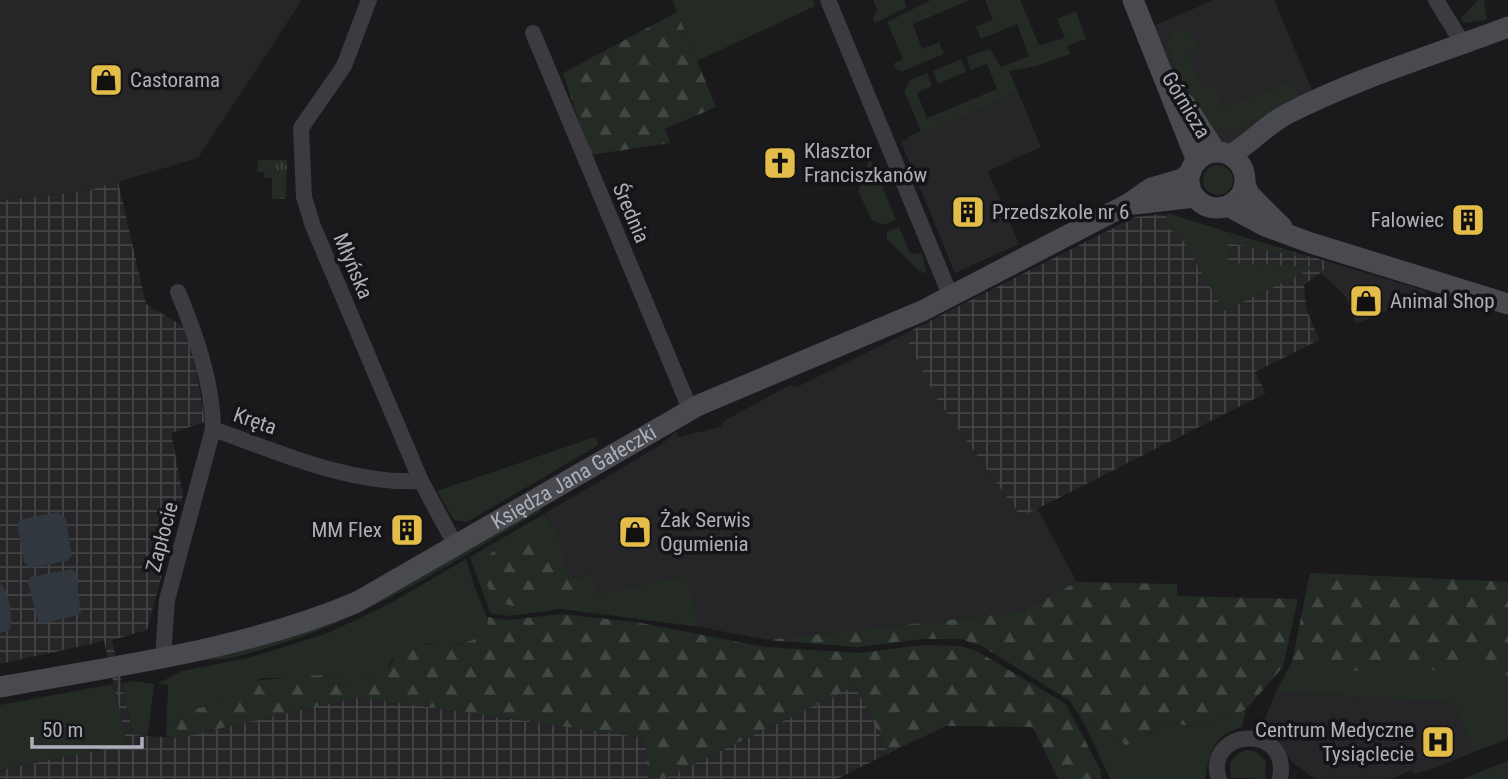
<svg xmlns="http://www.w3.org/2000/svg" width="1508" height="779" font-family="'Roboto Condensed',sans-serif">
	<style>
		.built { fill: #262528 }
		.industrial { fill: url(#industrial-grid) }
		.grass { fill: #242b25 }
		.forest { fill: url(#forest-firs) }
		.park { fill: url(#park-tufts) }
		.water { fill: #30373f }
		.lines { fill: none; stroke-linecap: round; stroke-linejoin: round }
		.street { stroke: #3b3b40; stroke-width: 16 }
		.secondary { stroke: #494a50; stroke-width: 21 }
		.labels { text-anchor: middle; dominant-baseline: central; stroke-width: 7; stroke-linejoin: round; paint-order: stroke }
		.poi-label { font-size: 21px; fill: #adb0ba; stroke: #151416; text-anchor: start }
		.street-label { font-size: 21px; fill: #adb0ba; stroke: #151416 }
	</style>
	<defs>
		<pattern id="industrial-grid" width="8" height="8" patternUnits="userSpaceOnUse" patternTransform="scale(1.75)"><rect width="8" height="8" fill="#262528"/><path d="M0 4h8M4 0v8" fill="none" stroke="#434245"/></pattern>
		<pattern id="forest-firs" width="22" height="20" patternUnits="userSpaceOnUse" patternTransform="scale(1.75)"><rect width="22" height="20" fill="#242b25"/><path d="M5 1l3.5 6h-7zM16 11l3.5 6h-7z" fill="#414743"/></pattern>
		<pattern id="park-tufts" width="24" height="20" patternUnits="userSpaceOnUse" patternTransform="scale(1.75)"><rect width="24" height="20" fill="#242b25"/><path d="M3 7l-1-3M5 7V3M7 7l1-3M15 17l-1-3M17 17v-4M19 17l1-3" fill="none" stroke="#414743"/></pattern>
	</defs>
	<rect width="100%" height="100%" fill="#1a191b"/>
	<!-- built -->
	<path class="built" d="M 0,0 L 302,0 L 198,158 L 88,191 L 0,201 Z
		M 1214,0 L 1274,0 L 1315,97 L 1224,147 L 1213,138 L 1179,84 L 1153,26 Z
		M 1018,92 L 1041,147 L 988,171 L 1019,244 L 955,273 L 901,142 Z
		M 1333,263 L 1426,291 L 1425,295 L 1356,324 L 1346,297 L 1320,272 Z
		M 904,334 L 936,398 L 1020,516 L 1037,508 L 1077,582 L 1021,612 L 767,640 L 700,627 L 687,575 L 597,594 L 592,574 L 568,579 L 560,538 L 544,514 L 662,444 L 674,433 L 677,432 L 678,437 L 720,427 L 724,421 L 790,385 L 797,387 Z
		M 1276,692 L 1453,702 L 1474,752 L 1429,770 L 1414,774 L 1412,770 L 1390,779 L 1315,779 L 1292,762 L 1276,737 L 1261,728 Z"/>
	<!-- industrial -->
	<path class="industrial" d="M 118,181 L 146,304 L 186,328 L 195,362 L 205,422 L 171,433 L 183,495 L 147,630 L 112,640 L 133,735 L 178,738 L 358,697 L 646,738 L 649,779 L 0,779 L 0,770 L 127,744 L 104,641 L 0,664 L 0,201 L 88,191 Z
		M 1161,214 L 1333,263 L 1304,285 L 1306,308 L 1319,340 L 1255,372 L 1266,393 L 1021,517 L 936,398 L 904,334 L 1135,217 Z
		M 855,686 L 889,753 L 837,779 L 663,779 Z"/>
	<!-- grass -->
	<path class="grass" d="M 672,0 L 813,0 L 815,6 L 697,61 Z
		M 873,0 L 904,0 L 907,7 L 875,23 L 873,18 L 877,10 Z
		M 931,0 L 970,0 L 913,24 L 922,49 L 939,42 L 944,54 L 903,71 L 897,70 L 893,64 L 903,59 L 887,22 Z
		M 985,0 L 1020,0 L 1039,45 L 1065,38 L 1057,19 L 1076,11 L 1086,39 L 1067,46 L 1070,54 L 1037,66 L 1009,71 L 1018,92 L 909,140 L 908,137 L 921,131 L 904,91 L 910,80 L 927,73 L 932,86 L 917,93 L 927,118 L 997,89 L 987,64 L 971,70 L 966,57 L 990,49 L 1001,67 L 1029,56 L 1017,24 L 981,39 L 976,27 L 993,20 Z
		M 1478,0 L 1484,0 L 1487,20 L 1464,23 L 1461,18 Z
		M 1184,29 L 1190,32 L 1198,48 L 1188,54 L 1202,86 L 1213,84 L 1223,108 L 1289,83 L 1298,89 L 1299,99 L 1236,131 L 1211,126 L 1176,70 L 1169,47 L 1165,47 L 1173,33 Z
		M 961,59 L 966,72 L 938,84 L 933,71 Z
		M 870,157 L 896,220 L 883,225 L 872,220 L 858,191 Z
		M1203 180a15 15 0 1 1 30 0a15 15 0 1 1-30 0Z
		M 1167,213 L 1314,259 L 1228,243 L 1228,263 L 1315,267 L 1224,311 L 1180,236 L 1165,227 Z
		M 899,227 L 910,253 L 922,254 L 927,274 L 918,270 L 887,239 L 887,232 Z
		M 595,437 L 599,445 L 467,522 L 454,520 L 437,491 Z
		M 539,509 L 542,510 C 454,561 368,619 270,647 C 250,653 228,661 207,660 L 233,652 Z
		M 544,514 L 560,538 L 568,579 L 593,574 L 597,594 L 687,575 L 700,627 L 561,609 L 509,616 L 490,613 L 470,557 Z
		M 466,559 L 475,588 L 489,622 L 484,633 L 473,640 L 449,646 L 426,643 L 393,660 L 382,674 L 373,678 L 348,681 L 321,675 L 301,678 L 261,678 L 208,708 L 182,712 L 175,721 L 178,738 L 166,736 L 168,685 L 157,684 L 182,671 L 252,657 L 328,633 L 389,604 Z
		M 1310,573 L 1508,582 L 1508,739 L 1474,752 L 1453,702 L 1276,692 L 1292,662 Z
		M 133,681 L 154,684 L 148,735 L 133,735 L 122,683 Z
		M 113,684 L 127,744 L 0,770 L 0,705 Z
		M 1246,709 L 1242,727 C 1213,736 1209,752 1205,779 L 1110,779 L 1085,725 L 1106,732 L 1126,745 L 1148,735 L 1161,723 L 1198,726 L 1235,715 Z
		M 1248,750 L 1255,751 L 1266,761 L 1265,779 L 1231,778 C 1227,763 1233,753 1248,750 Z
		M 1508,761 L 1508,779 L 1462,779 Z"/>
	<!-- forest -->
	<path class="forest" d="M 677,12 L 716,107 L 665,129 L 670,143 L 590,155 L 563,73 Z
		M 535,526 L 543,530 L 538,551 L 541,557 L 564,557 L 568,579 L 576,577 L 572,594 L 567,598 C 559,600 553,597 545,598 C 536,600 527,606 517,606 C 491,606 480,579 485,557 Z
		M 1310,573 L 1508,582 L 1508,676 L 1481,667 L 1441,671 L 1400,664 L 1349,672 L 1339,669 L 1320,656 L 1292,662 Z
		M 1077,582 L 1177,584 L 1177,596 L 1298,599 L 1283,667 L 1246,709 L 1235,715 L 1198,726 L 1161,723 L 1139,742 L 1126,745 L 1106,732 L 1085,725 L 1070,701 L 982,646 L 961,639 L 922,639 L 858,647 L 767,640 L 1021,612 Z
		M 561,614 L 635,622 L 765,647 L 859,653 L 923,645 L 960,646 L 977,651 L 1066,704 L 1101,771 L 1101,779 L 1058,779 L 1033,727 L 946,726 L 889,753 L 855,686 L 663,779 L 649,779 L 645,738 L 358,697 L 178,738 L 175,721 L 182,712 L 216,704 L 250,681 L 321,675 L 348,681 L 373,678 L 389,667 L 400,653 L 416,644 L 457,645 L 473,640 L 487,628 L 488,617 L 509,620 Z"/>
	<!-- park -->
	<path class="park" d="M 258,160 L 287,160 L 286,199 L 272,199 L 272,178 L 265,178 L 264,172 L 257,172 Z"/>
	<!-- water -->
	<path class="water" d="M 58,512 L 66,519 L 72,556 L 67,561 L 30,568 L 24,562 L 17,524 L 22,519 Z
		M 72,569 L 76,573 L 81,614 L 43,624 L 38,622 L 28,583 L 30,577 Z
		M 0,583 C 9,591 14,619 10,630 L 0,633 Z"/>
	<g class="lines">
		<!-- street -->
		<path class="street" d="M 369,0 L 344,66 L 301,128 L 304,197 L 313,226 L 421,481 L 456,546
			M 828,0 L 951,297
			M 1436,0 L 1463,44
			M 533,33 L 690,409
			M 178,292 C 195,333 213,383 213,429 C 279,452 350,485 421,481
			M 163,657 L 167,600 L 213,429
			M 1219,779 C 1202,730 1291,720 1280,779"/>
		<!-- secondary -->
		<g class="secondary">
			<path d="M 1133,0 L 1197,161"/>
			<path d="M 1185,104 L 1216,152"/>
			<circle cx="1217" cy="180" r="28"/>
			<path d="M 1230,155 C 1250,144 1266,125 1287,114 C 1357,78 1434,55 1508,27"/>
			<path d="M 1245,184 L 1249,194 L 1282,227"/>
			<path d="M 1135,204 L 1195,197"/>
			<path d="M 1228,206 L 1265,226 L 1311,243 L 1508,304"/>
			<path id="s1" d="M 0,687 C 120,665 244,650 357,602 L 699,405 L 922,311 L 1128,204 L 1151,188 L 1182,179 L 1191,172"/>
		</g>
	</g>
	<!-- icons -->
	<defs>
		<symbol id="shop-square" viewBox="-11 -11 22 22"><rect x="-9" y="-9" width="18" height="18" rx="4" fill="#e4bc49" stroke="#151416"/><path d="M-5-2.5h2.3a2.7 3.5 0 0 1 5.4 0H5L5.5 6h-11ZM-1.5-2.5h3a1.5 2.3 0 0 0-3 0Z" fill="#111"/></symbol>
		<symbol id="church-square" viewBox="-11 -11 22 22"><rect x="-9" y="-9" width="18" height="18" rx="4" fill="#e4bc49" stroke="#151416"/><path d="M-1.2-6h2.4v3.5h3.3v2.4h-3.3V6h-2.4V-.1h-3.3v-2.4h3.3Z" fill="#111"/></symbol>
		<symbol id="building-square" viewBox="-11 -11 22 22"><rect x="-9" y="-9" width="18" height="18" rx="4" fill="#e4bc49" stroke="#151416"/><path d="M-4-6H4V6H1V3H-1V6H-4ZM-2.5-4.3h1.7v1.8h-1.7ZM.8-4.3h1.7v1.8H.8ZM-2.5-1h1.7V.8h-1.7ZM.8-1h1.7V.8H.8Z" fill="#111"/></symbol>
		<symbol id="hospital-square" viewBox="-11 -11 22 22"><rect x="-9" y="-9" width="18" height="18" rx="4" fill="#e4bc49" stroke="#151416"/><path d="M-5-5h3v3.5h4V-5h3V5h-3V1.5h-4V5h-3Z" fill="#111"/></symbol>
	</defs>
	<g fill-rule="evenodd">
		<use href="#shop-square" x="87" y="61" width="38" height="38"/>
		<use href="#church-square" x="761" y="144" width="38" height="38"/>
		<use href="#building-square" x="949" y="193" width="38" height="38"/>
		<use href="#building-square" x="1449" y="201" width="38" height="38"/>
		<use href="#shop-square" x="1347" y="282" width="38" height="38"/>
		<use href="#building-square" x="388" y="511" width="38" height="38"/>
		<use href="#shop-square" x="616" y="513" width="38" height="38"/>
		<use href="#hospital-square" x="1419" y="723" width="38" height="38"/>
	</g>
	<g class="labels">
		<!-- poi labels -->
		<g class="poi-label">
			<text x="130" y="80">Castorama</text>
			<text x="804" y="151">Klasztor<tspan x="804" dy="24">Franciszkanów</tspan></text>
			<text x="992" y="212">Przedszkole nr 6</text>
			<text x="1444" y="220" text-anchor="end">Falowiec</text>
			<text x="1390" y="301">Animal Shop</text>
			<text x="660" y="520">Żak Serwis<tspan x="660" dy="24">Ogumienia</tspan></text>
			<text x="382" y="530" text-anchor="end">MM Flex</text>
			<text x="1414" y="730" text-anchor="end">Centrum Medyczne<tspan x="1414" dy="24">Tysiąclecie</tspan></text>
		</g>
		<!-- street labels -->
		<g class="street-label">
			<text transform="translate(1186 105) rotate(59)">Górnicza</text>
			<text transform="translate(631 213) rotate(67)">Średnia</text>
			<text transform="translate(353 266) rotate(67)">Młyńska</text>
			<text transform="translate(255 421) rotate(19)">Kręta</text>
			<text stroke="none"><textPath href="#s1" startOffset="618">Księdza Jana Gałeczki</textPath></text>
			<text transform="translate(162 537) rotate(-75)">Zapłocie</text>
		</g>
	</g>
	<!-- scale -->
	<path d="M32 737v10h110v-10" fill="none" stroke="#adb0ba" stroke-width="3.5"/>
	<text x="42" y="737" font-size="21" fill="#adb0ba" stroke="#151416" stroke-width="5" paint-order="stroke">50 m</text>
</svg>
